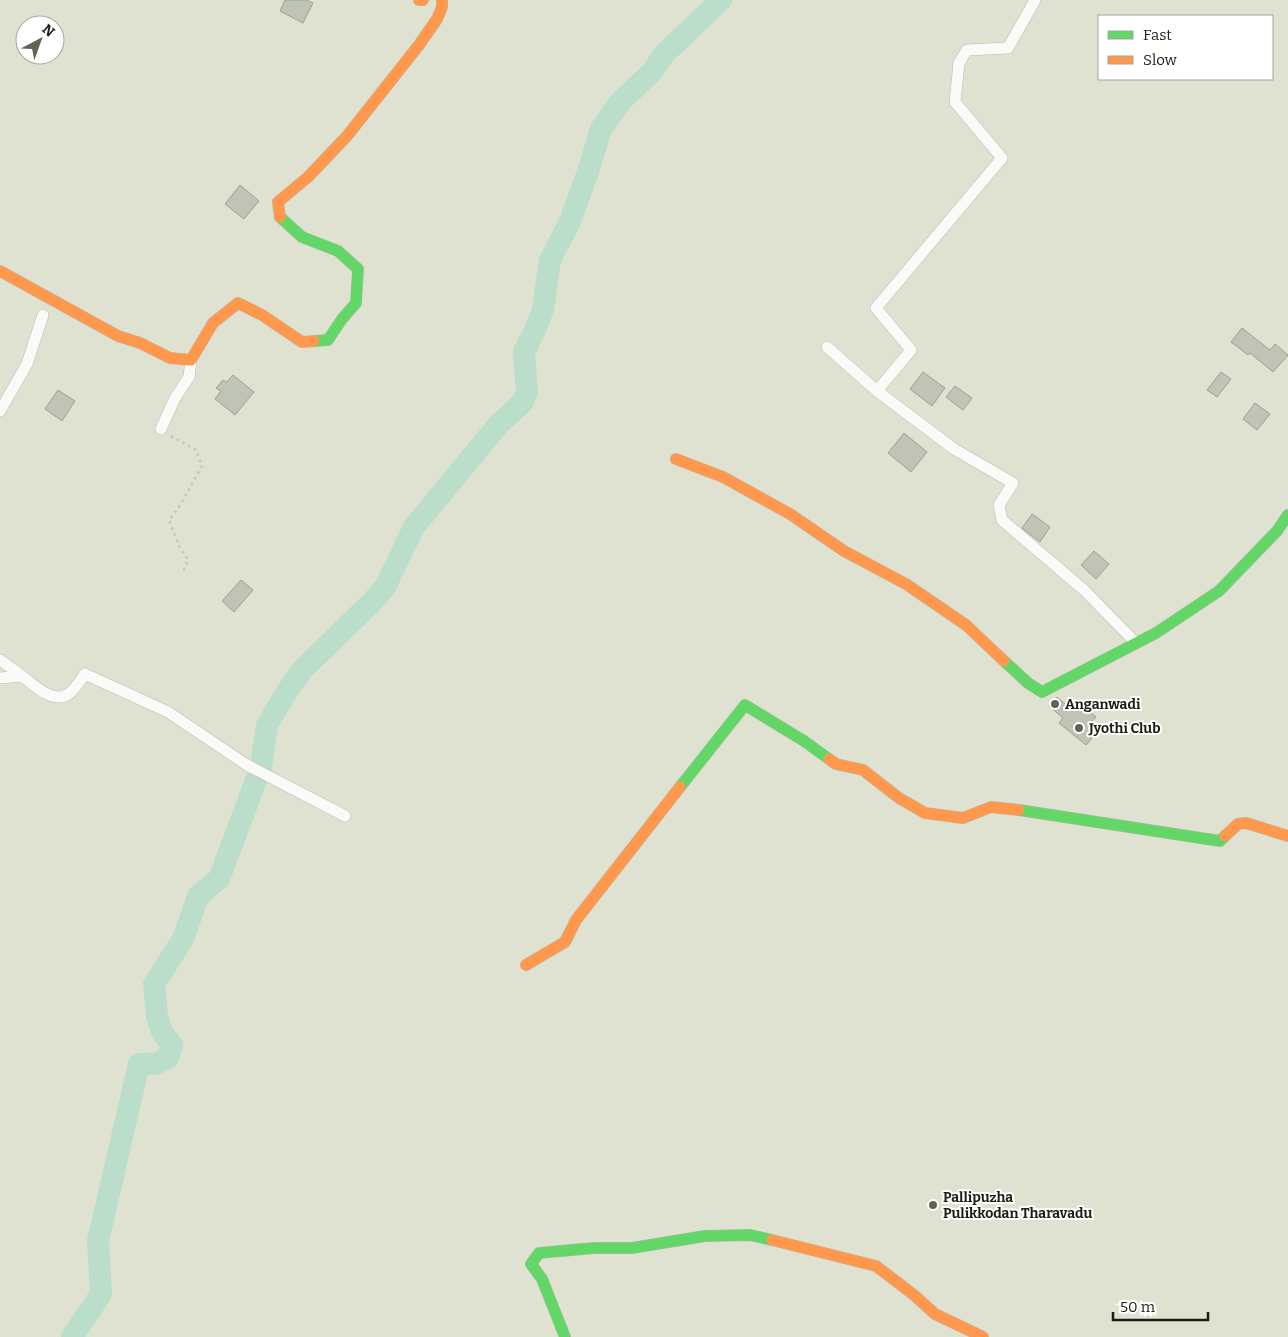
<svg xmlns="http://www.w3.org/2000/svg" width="1288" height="1337" font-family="Bitter,serif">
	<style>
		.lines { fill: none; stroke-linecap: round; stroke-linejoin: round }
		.river { stroke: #badec9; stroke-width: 22 }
		.building { fill: #bfc4b7; stroke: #9ca094 }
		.street-casing { stroke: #b9baad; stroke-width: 12 }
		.fast-casing { stroke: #b9baad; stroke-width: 12 }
		.slow-casing { stroke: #b9baad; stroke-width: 12 }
		.path { stroke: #c4c4bf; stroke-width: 2.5; stroke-dasharray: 2.5 4; stroke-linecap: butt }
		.street { stroke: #fafbf8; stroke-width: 11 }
		.fast { stroke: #63d668; stroke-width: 11 }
		.slow { stroke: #ff974d; stroke-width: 11 }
		.poi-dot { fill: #616355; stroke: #fff; stroke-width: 2 }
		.labels { text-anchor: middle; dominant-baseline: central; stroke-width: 4; stroke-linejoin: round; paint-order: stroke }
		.poi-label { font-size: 14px; font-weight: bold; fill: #1d1e12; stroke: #fff; text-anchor: start }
	</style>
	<rect width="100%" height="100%" fill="#e0e2d1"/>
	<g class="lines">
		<!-- river -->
		<path class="river" d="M 72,1337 L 101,1294 L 98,1241 L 139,1064 L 155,1064 L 168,1058 L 172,1045 L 162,1032 L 157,1016 L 154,984 L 183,939 L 198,896 L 219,879 L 261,767 L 267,725 L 286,693 L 302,670 L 372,602 L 385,587 L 414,527 L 498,425 L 522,403 L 527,393 L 524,352 L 536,328 L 543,309 L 550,260 L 570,221 L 588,172 L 601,129 L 621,101 L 652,72 L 664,54 L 721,0"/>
	</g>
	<!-- building -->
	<path class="building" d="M 285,0 L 307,0 L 313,3 L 303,23 L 280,11 Z
		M 240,185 L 259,201 L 244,219 L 225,204 Z
		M 1242,328 L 1270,350 L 1275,344 L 1288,355 L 1273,372 L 1250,353 L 1248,355 L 1231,342 Z
		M 923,372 L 945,388 L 932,406 L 910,389 Z
		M 1221,372 L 1231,379 L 1217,397 L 1207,390 Z
		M 233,375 L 254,392 L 235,415 L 215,399 L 221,391 L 216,388 L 223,380 L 227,382 Z
		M 955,386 L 972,398 L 963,410 L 946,397 Z
		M 58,390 L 75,401 L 62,421 L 45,409 Z
		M 1255,403 L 1270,414 L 1257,430 L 1243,419 Z
		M 904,433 L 927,452 L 911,472 L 888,453 Z
		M 1032,514 L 1050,527 L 1040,542 L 1022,528 Z
		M 1094,551 L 1109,564 L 1096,579 L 1081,565 Z
		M 241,580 L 253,590 L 234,612 L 222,601 Z
		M 1057,697 L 1071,709 L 1074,706 L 1079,709 L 1082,705 L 1096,717 L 1089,725 L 1097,732 L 1086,745 L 1059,723 L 1063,718 L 1049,706 Z"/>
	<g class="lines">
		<defs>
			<path id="street" d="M 827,347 L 877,391 L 954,449 L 1013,483 L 999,505 L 1002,520 L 1084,590 L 1136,643
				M 877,391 L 911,350 L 876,308 L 1002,158 L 955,102 L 959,63 L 967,50 L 1008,48 L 1035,0
				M 0,411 L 27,364 L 43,315
				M 161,429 L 175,398 L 189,377 L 191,360
				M 0,660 L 22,676
				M 0,678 L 22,676 C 33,684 51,703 67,695 C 74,691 80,681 85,674 L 168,712 L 247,765 L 345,816"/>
			<path id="fast" d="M 280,217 L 302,237 L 338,251 L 358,269 L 356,303 L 342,319 L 328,340 L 314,341
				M 1004,661 L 1028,683 L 1042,692 L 1156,633 L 1219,591 L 1277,531 L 1288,515
				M 680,787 L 745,705 L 804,741 L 829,759
				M 1019,810 L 1220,841 L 1225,836
				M 565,1337 L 542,1279 L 531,1264 L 539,1253 L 594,1248 L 632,1248 L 705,1236 L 750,1235 L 772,1240"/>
			<path id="slow" d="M 419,0 L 423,0
				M 280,217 L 278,202 L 308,177 L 347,136 L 419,45 L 437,19 L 442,7 L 442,0
				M 0,271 L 118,336 L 140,343 L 170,358 L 191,360 L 213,323 L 238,303 L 262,315 L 302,342 L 314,341
				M 676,459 L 723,477 L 790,514 L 844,551 L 906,584 L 966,625 L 1004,661
				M 829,759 L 836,764 L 863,770 L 899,798 L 925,813 L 963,818 L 991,807 L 1019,810
				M 1225,836 L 1238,824 L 1246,823 L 1288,836
				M 526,965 L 565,942 L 576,920 L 680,787
				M 772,1240 L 876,1266 L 914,1295 L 935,1314 L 983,1337"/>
		</defs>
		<!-- street casing -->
		<use href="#street" class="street-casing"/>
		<!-- fast casing -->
		<use href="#fast" class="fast-casing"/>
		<!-- slow casing -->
		<use href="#slow" class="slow-casing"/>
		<!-- path -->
		<path class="path" d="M 171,436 L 196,450 L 202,466 C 191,484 183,504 169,520 L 179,546 L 188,560 L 182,574"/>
		<!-- street -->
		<use href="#street" class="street"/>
		<!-- fast -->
		<use href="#fast" class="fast"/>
		<!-- slow -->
		<use href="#slow" class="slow"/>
	</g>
	<!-- markers -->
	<g class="poi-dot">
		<circle cx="1055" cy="704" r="5"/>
		<circle cx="1079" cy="728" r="5"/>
		<circle cx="933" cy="1205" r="5"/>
	</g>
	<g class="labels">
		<!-- poi labels -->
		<g class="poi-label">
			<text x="1065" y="704">Anganwadi</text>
			<text x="1089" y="728">Jyothi Club</text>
			<text x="943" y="1197">Pallipuzha<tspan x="943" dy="16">Pulikkodan Tharavadu</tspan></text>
		</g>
	</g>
	<!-- legend -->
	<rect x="1098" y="15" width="175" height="65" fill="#ffffff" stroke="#a5a5a0"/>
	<rect x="1108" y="31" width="25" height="8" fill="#63d668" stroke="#a5a5a0"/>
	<text x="1143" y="40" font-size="15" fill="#1d1e12">Fast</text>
	<rect x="1108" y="56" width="25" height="8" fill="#ff974d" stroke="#a5a5a0"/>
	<text x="1143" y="65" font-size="15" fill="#1d1e12">Slow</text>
	<!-- north arrow -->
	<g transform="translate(40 40) rotate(41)"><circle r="24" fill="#ffffff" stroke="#a5a5a0"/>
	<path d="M0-4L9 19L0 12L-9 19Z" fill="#616355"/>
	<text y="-8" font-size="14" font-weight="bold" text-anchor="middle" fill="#1d1e12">N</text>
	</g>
	<!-- scale -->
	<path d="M1113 1312v8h95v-8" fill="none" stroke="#1d1e12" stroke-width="2.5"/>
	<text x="1120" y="1312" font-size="15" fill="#1d1e12" stroke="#ffffff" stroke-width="4" paint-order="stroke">50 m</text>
</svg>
